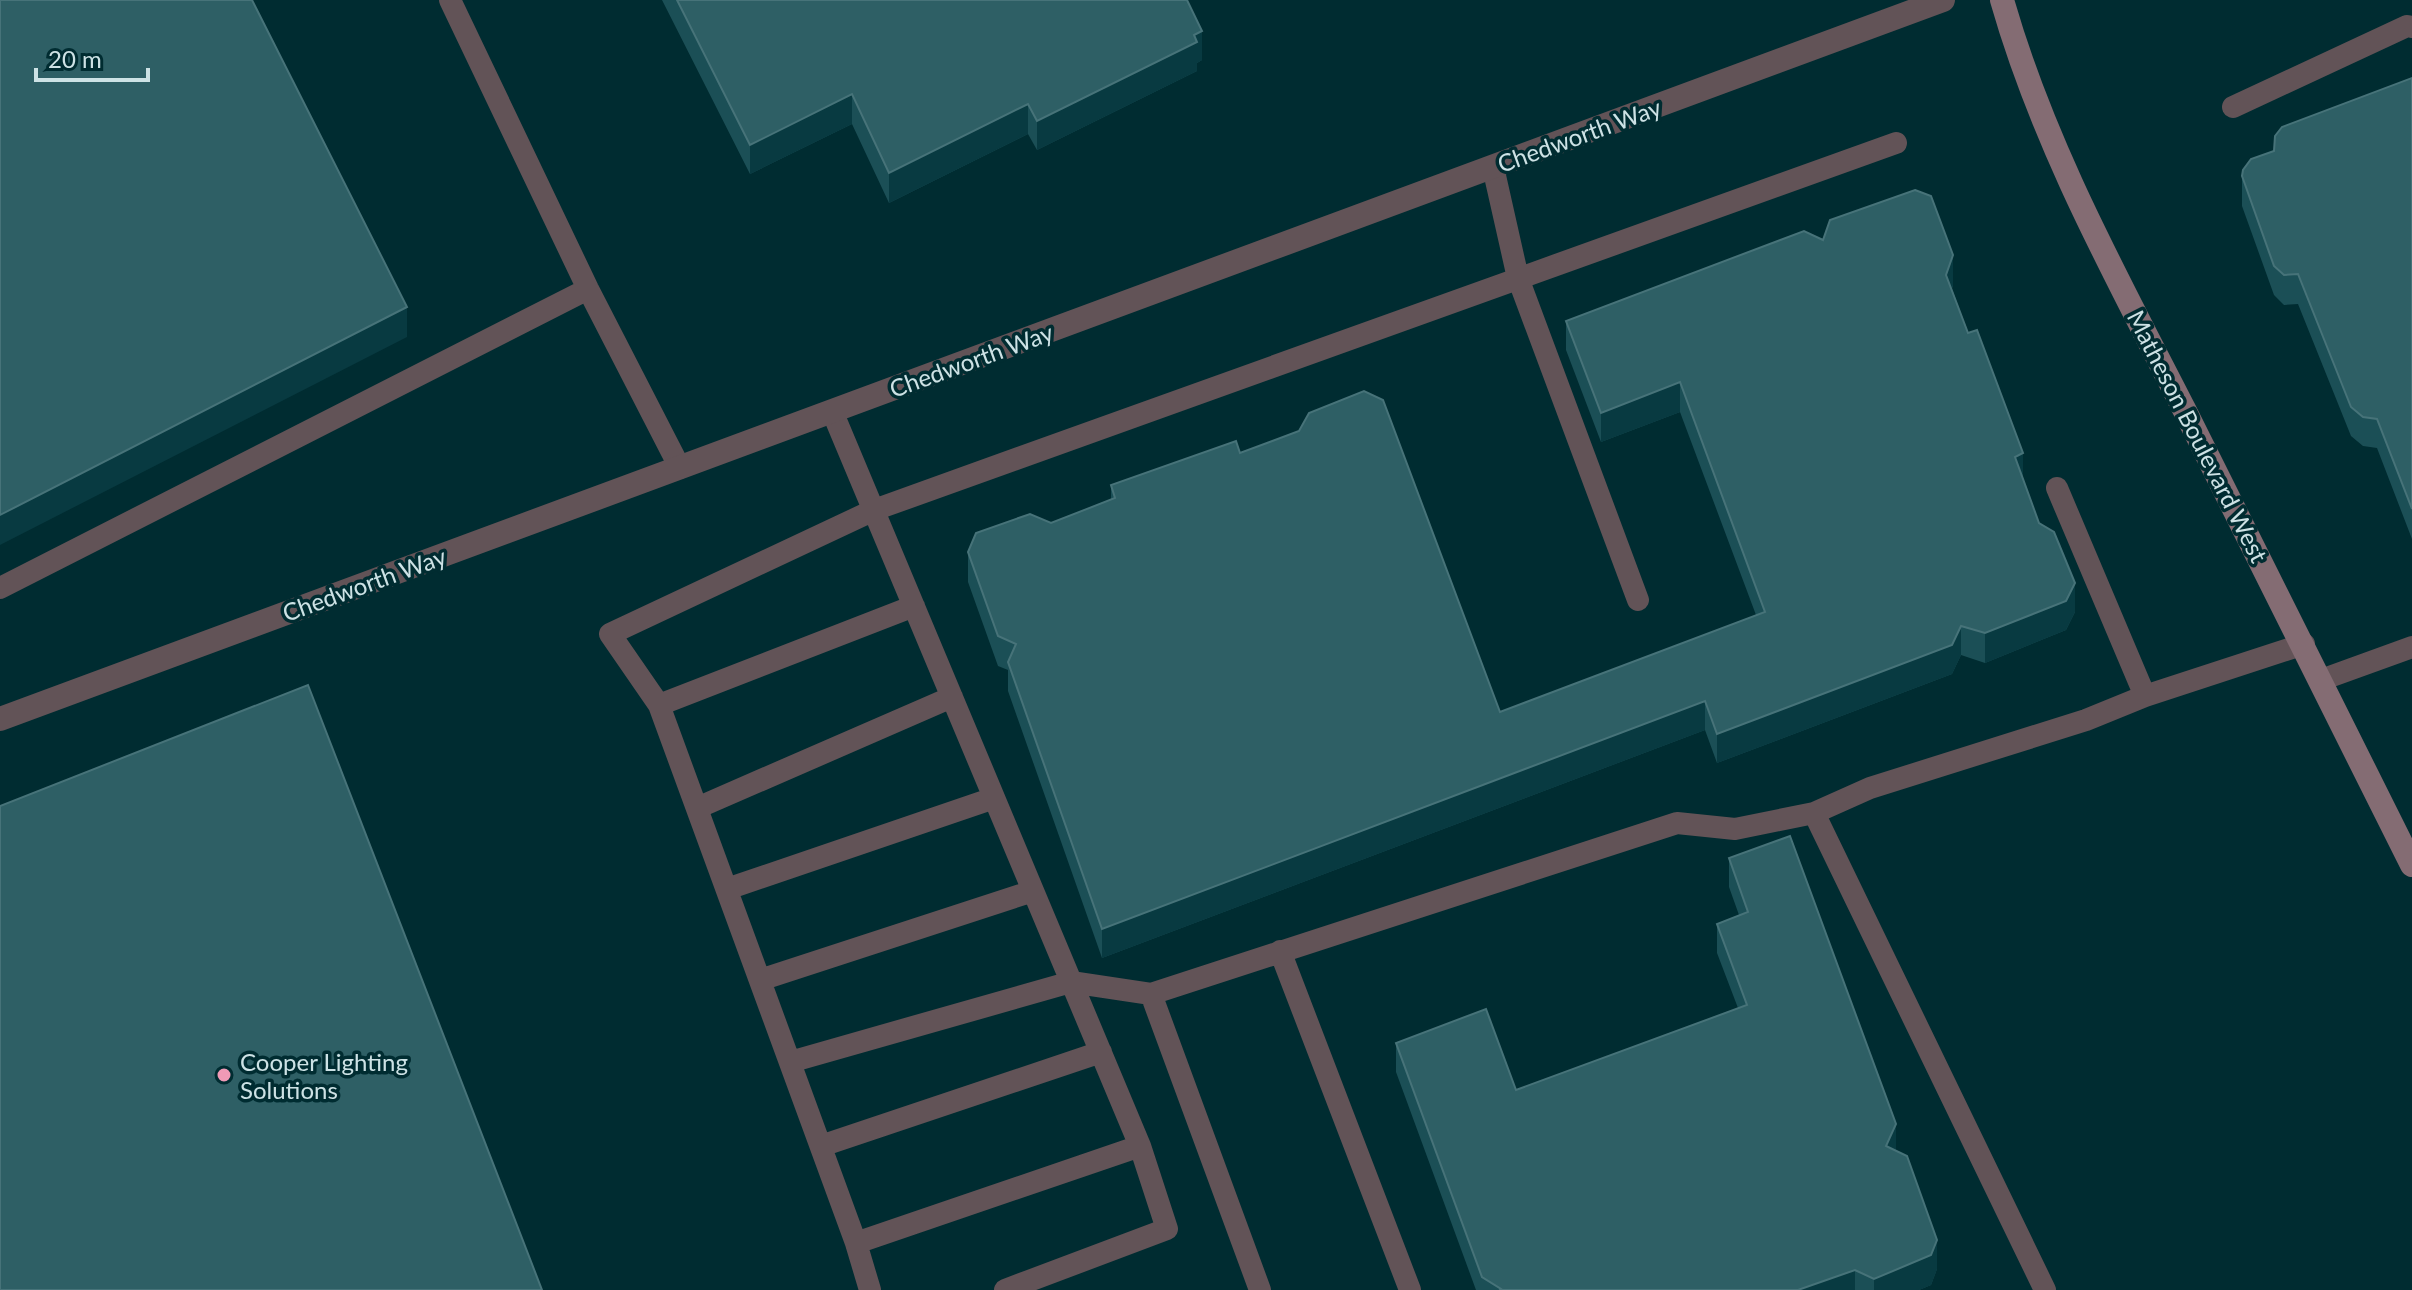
<svg xmlns="http://www.w3.org/2000/svg" width="2412" height="1290" font-family="Lato,sans-serif">
	<style>
		.lines { fill: none; stroke-linecap: round; stroke-linejoin: round }
		.lane { stroke: #625357; stroke-width: 22 }
		.street { stroke: #625357; stroke-width: 24 }
		.secondary { stroke: #846c73; stroke-width: 24 }
		.wall { fill: #1b4f56 }
		.shaded-wall { fill: #083a41 }
		.building { fill: #2e5f65; stroke: #477379; stroke-width: 2 }
		.poi-dot { fill: #f09ab6; stroke: #002c31; stroke-width: 3 }
		.labels { text-anchor: middle; dominant-baseline: central; stroke-width: 7; stroke-linejoin: round; paint-order: stroke }
		.street-label { font-size: 24px; fill: #cde2e5; stroke: #002c31 }
		.poi-label { font-size: 24px; fill: #cde2e5; stroke: #002c31; text-anchor: start }
	</style>
	<rect width="100%" height="100%" fill="#002c31"/>
	<g class="lines">
		<!-- lane -->
		<path class="lane" d="M 450,0 L 588,289 L 680,468
			M 2233,107 L 2407,26 L 2412,27
			M 1493,167 L 1518,278 L 1638,600
			M 832,411 L 1140,1146 L 1167,1229 L 1005,1290
			M 2057,488 L 2145,696
			M 0,588 L 588,289
			M 2321,680 L 2412,647
			M 659,705 L 914,606
			M 697,808 L 952,697
			M 1814,813 L 2045,1290
			M 727,889 L 994,798
			M 1280,951 L 1410,1290
			M 760,980 L 1033,891
			M 1151,994 L 1260,1290
			M 790,1062 L 1071,982 L 1151,994 L 1677,823 L 1735,829 L 1814,813 L 1870,788 L 2086,720 L 2145,696 L 2304,644
			M 821,1146 L 1101,1052
			M 856,1243 L 1140,1146
			M 870,1290 L 856,1243 L 659,705 L 610,634 L 874,510 L 1896,143"/>
		<!-- street -->
		<path class="street" d="M 0,719 L 1943,0"/>
		<!-- secondary -->
		<path class="secondary" d="M 2002,0 C 2043,144 2116,276 2184,409 C 2261,560 2337,712 2412,865"/>
	</g>
	<!-- wall -->
	<path class="wall" d="M 662,0 L 1187,0 L 1202,60 L 1197,63 L 1197,71 L 1037,150 L 1028,134 L 889,203 L 852,124 L 750,174 Z
		M 2412,78 L 2412,539 L 2377,448 L 2363,446 L 2351,436 L 2298,304 L 2284,305 L 2274,295 L 2242,206 L 2242,176 L 2274,151 Z
		M 1823,240 L 1953,285 L 1952,289 L 2039,523 L 2075,612 L 2066,630 L 1985,663 L 1961,655 L 1952,674 L 1717,763 L 1705,730 L 1102,958 L 1008,691 L 1008,670 L 998,666 L 968,582 L 968,552 L 1051,523 L 1111,499 L 1111,485 L 1240,453 L 1500,712 L 1756,615 L 1680,412 L 1601,442 L 1566,350 L 1566,321 Z
		M 1729,858 L 1896,1150 L 1937,1269 L 1931,1285 L 1919,1290 L 1476,1290 L 1396,1072 L 1396,1043 L 1516,1090 L 1738,1008 L 1717,953 L 1717,924 L 1739,915 L 1729,887 Z"/>
	<!-- shaded-wall -->
	<path class="shaded-wall" d="M 1202,31 L 1202,60 L 1197,63 L 1197,71 L 1037,150 L 1037,121 Z
		M 852,94 L 852,124 L 750,174 L 750,145 Z
		M 1028,104 L 1028,134 L 889,203 L 889,173 Z
		M 1953,255 L 1953,285 L 1946,304 L 1946,275 Z
		M 407,307 L 407,337 L 0,545 L 0,515 Z
		M 1680,382 L 1680,412 L 1601,442 L 1601,413 Z
		M 2023,453 L 2023,483 L 2015,457 Z
		M 2075,583 L 2075,612 L 2066,630 L 1985,663 L 1985,633 Z
		M 1961,626 L 1961,655 L 1952,674 L 1717,763 L 1717,734 Z
		M 1705,701 L 1705,730 L 1102,958 L 1102,929 Z
		M 1896,1124 L 1896,1154 L 1886,1146 Z
		M 1937,1240 L 1937,1269 L 1931,1285 L 1919,1290 L 1874,1290 L 1874,1279 Z
		M 1855,1270 L 1855,1290 L 1798,1290 Z"/>
	<!-- building -->
	<path class="building" d="M 0,0 L 252,0 L 407,307 L 0,515 Z
		M 677,0 L 1187,0 L 1202,31 L 1194,35 L 1197,42 L 1037,121 L 1028,104 L 889,173 L 852,94 L 750,145 Z
		M 2412,78 L 2412,509 L 2377,419 L 2363,417 L 2351,407 L 2298,274 L 2284,275 L 2274,266 L 2242,176 L 2243,170 L 2251,159 L 2274,151 L 2275,136 L 2282,127 Z
		M 1915,190 L 1931,196 L 1953,255 L 1946,275 L 1968,333 L 1977,330 L 2023,453 L 2015,457 L 2039,523 L 2054,532 L 2075,583 L 2066,601 L 1985,633 L 1961,626 L 1952,645 L 1717,734 L 1705,701 L 1102,929 L 1008,662 L 1016,644 L 998,636 L 968,552 L 976,533 L 1030,514 L 1051,523 L 1115,498 L 1111,485 L 1236,441 L 1240,453 L 1299,431 L 1309,413 L 1364,391 L 1383,400 L 1500,712 L 1765,612 L 1680,382 L 1601,413 L 1566,321 L 1804,231 L 1823,240 L 1830,220 Z
		M 308,685 L 542,1290 L 0,1290 L 0,806 Z
		M 1790,836 L 1896,1124 L 1886,1146 L 1907,1156 L 1937,1240 L 1931,1255 L 1874,1279 L 1855,1270 L 1798,1290 L 1500,1290 L 1501,1289 L 1482,1277 L 1396,1043 L 1486,1009 L 1516,1090 L 1747,1005 L 1717,924 L 1748,912 L 1729,858 Z"/>
	<!-- markers -->
	<circle class="poi-dot" cx="224" cy="1075" r="8"/>
	<g class="labels">
		<!-- street labels -->
		<g class="street-label">
			<text transform="translate(1579 135) rotate(-20)">Chedworth Way</text>
			<text transform="translate(971 360) rotate(-20)">Chedworth Way</text>
			<text transform="translate(2198 436) rotate(63)">Matheson Boulevard West</text>
			<text transform="translate(364 584) rotate(-20)">Chedworth Way</text>
		</g>
		<!-- poi labels -->
		<g class="poi-label">
			<text x="240" y="1061">Cooper Lighting<tspan x="240" dy="28">Solutions</tspan></text>
		</g>
	</g>
	<!-- scale -->
	<path d="M36 68v12h112v-12" fill="none" stroke="#cde2e5" stroke-width="4"/>
	<text x="48" y="68" font-size="24" fill="#cde2e5" stroke="#002c31" stroke-width="6" paint-order="stroke">20 m</text>
</svg>
